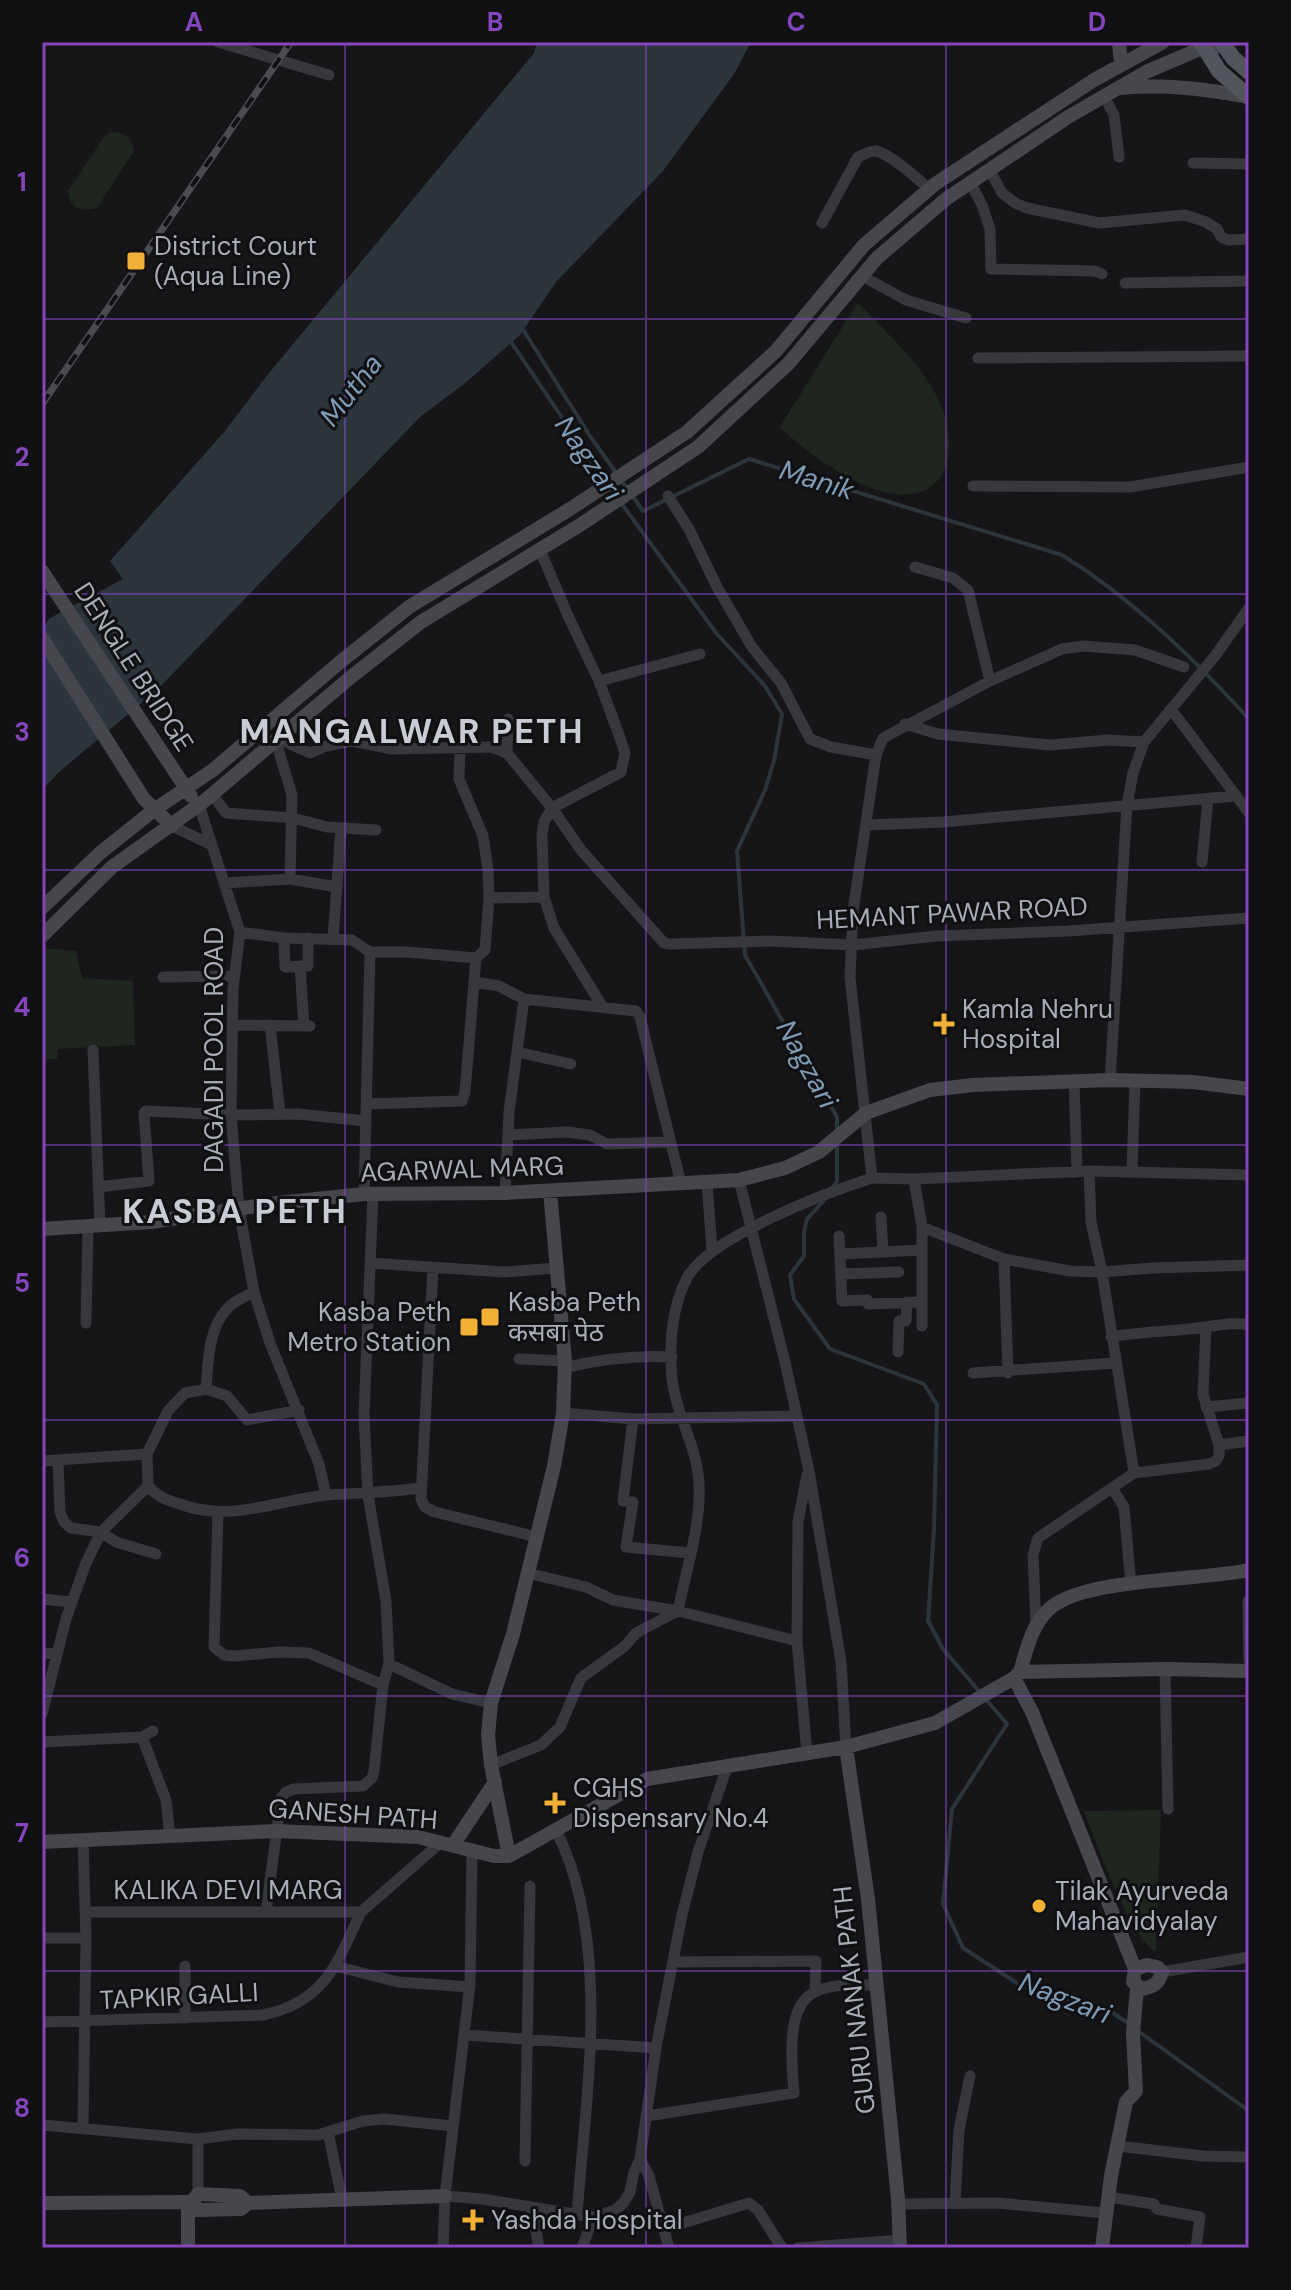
<svg xmlns="http://www.w3.org/2000/svg" width="1291" height="2290" font-family="'DM Sans','Noto Sans Devanagari',sans-serif">
	<style>
		.green { fill: #1e261f }
		.water { fill: #2c353c }
		.lines { fill: none; stroke-linecap: round; stroke-linejoin: round }
		.stream { stroke: #2c353c; stroke-width: 4 }
		.street { stroke: #37383d; stroke-width: 11 }
		.secondary { stroke: #45474d; stroke-width: 14 }
		.primary { stroke: #53555c; stroke-width: 16 }
		.rail-casing { stroke: #4a4c52; stroke-width: 7 }
		.rail { stroke: #111113; stroke-width: 4; stroke-dasharray: 12; stroke-linecap: butt }
		.grid { fill: none; stroke: #8446be; stroke-width: 2; stroke-opacity: 0.55 }
		.poi-dot { fill: #f2b134; stroke: #111113; stroke-width: 3 }
		.labels { text-anchor: middle; dominant-baseline: central; stroke-width: 6; stroke-linejoin: round; paint-order: stroke }
		.poi-label { font-size: 26px; fill: #a8adb8; stroke: #111113; text-anchor: start }
		.street-label { font-size: 26px; fill: #a8adb8; stroke: #111113 }
		.water-label { font-size: 28px; font-style: italic; fill: #7f9bb3; stroke: #111113 }
		.district-label { font-size: 34px; font-weight: bold; letter-spacing: 2px; fill: #c9ccd4; stroke: #111113 }
		.neatline { fill: none; stroke: #8446be; stroke-width: 3 }
		.grid-label { font-size: 26px; text-anchor: middle; font-weight: bold; fill: #8446be }
	</style>
	<rect width="100%" height="100%" fill="#161618"/>
	<!-- green -->
	<path class="green" d="M 110,132 C 124,132 132,137 134,151 L 97,208 C 81,212 70,210 68,191 L 104,137 Z
		M 858,302 C 889,336 933,373 946,419 C 950,437 952,462 940,478 C 901,526 811,457 780,427 Z
		M 42,948 L 76,951 L 82,978 L 133,981 L 135,1045 L 57,1049 L 57,1059 L 42,1059 Z
		M 1161,1810 L 1156,1951 C 1131,1942 1095,1839 1084,1811 Z"/>
	<!-- water -->
	<path class="water" d="M 537,42 L 751,42 L 734,74 L 663,171 L 556,282 L 520,335 L 464,384 L 421,416 L 156,691 L 59,772 L 42,790 L 42,628 L 50,618 L 123,579 L 110,561 L 225,431 L 265,378 L 534,53 Z"/>
	<g class="lines">
		<!-- stream -->
		<path class="stream" d="M 522,328 L 590,436 L 643,511 L 749,459 L 1062,555 C 1133,599 1193,658 1249,719
			M 509,339 L 605,481
			M 610,488 L 717,634 L 765,686 L 782,714 L 774,761 L 765,790 L 737,851 L 745,955 L 837,1117 L 837,1132
			M 833,1187 L 837,1181 L 837,1141
			M 826,1198 L 807,1219 L 804,1232 L 804,1256 L 790,1275 L 794,1299 L 830,1349 L 924,1384 L 937,1405 L 934,1529 L 928,1621 L 943,1649 L 1007,1724 L 952,1809 L 943,1904 L 963,1948 L 1020,1985 L 1113,2013 L 1131,2025
			M 1138,2031 L 1249,2111"/>
		<!-- street -->
		<path class="street" d="M 218,42 L 329,75
			M 1104,96 L 1114,115 L 1119,157
			M 1193,163 L 1249,164
			M 989,169 L 1002,193 L 1015,203 L 1027,208 L 1099,223 L 1185,215 L 1206,222 L 1217,229 L 1221,237 L 1228,240 L 1249,239
			M 970,182 L 982,205 L 990,229 L 991,269 L 1095,271 L 1102,274
			M 822,223 L 858,157 C 863,155 871,150 876,151 C 891,154 918,179 929,189
			M 862,276 L 906,300 L 966,318
			M 1125,283 L 1249,281
			M 978,358 L 1249,356
			M 973,486 L 1130,487 L 1249,467
			M 668,496 L 689,529 L 717,587 L 752,647 L 781,683 L 810,739 L 831,747 L 876,755
			M 540,550 L 569,618 L 599,681 L 619,735 L 625,753 L 621,772 L 552,808 L 544,822 L 542,835 L 544,897 L 554,928 L 602,1006
			M 915,567 L 953,578 L 968,590 L 990,681
			M 1184,667 L 1135,650 L 1083,646 L 1062,649 L 990,681 L 883,738 L 876,755 L 853,911 L 850,977 L 872,1178 L 914,1179 L 1089,1171 L 1249,1175
			M 599,681 L 700,654
			M 1171,709 L 1249,813
			M 905,724 L 938,734 L 1050,745 L 1108,740 L 1144,742
			M 279,739 L 310,753 L 326,746 L 352,741 L 392,749 L 491,747 L 507,753 L 552,808 L 581,850 L 664,943 L 669,944 L 770,941 L 853,945 L 936,936 L 1068,931 L 1249,918
			M 276,742 L 292,795 L 290,879
			M 507,753 L 508,719
			M 213,795 L 226,813 L 293,818 L 327,827 L 376,830
			M 199,805 L 240,932 L 233,989 L 231,1115 L 239,1209 L 254,1292 L 270,1343 L 319,1464 L 326,1495
			M 867,825 L 943,822 L 1235,796
			M 172,826 L 212,845
			M 1202,862 L 1208,799
			M 225,883 L 290,879 L 337,887
			M 489,898 L 544,897
			M 240,932 L 284,938 L 352,940 L 370,952 L 407,952 L 476,958
			M 284,938 L 285,967 L 308,966 L 308,938
			M 333,939 L 341,828
			M 300,966 L 304,1026
			M 163,977 L 234,976
			M 475,982 L 499,986 L 524,999 L 636,1011 L 640,1017 L 681,1184
			M 232,1025 L 310,1026
			M 270,1025 L 280,1114
			M 93,1050 L 100,1225
			M 517,1052 L 571,1064
			M 1110,1080 L 1127,805 L 1133,773 L 1144,742 L 1215,656 L 1249,608
			M 1074,1081 L 1077,1172
			M 366,1104 L 462,1101 L 465,1092 L 476,958 L 485,950 L 489,898 L 488,870 L 483,836 L 459,779 L 460,747
			M 508,1135 L 567,1132 L 590,1135 L 607,1144 L 670,1142
			M 1089,1171 L 1091,1222 L 1102,1272 L 1134,1473
			M 1132,1172 L 1135,1081
			M 914,1179 L 922,1227 L 1004,1259 L 1070,1271 L 1102,1272 L 1153,1268 L 1249,1265
			M 739,1180 L 785,1362 L 809,1471 L 841,1662 L 846,1747
			M 707,1182 L 712,1251
			M 98,1187 L 149,1181 L 144,1113 L 146,1111 L 231,1115 L 298,1114 L 366,1121
			M 505,1193 L 509,1112 L 524,999
			M 364,1194 L 370,952
			M 881,1217 L 883,1252
			M 922,1227 L 922,1326
			M 839,1236 L 842,1301 L 867,1300 L 868,1304 L 922,1302
			M 840,1254 L 922,1250
			M 1004,1259 L 1008,1373
			M 370,1263 L 504,1272 L 557,1268
			M 433,1268 L 421,1499 L 425,1507 L 435,1512 L 537,1537
			M 841,1274 L 899,1272
			M 86,1323 L 88,1227
			M 1206,1327 L 1203,1394 L 1219,1445
			M 1111,1337 C 1142,1331 1174,1332 1205,1327 C 1221,1325 1233,1322 1249,1325
			M 898,1352 L 899,1321 L 906,1321 L 907,1302
			M 519,1359 L 565,1361
			M 564,1368 C 601,1359 634,1355 672,1357
			M 973,1373 L 1115,1363
			M 206,1389 L 227,1396 L 247,1420 L 299,1410
			M 1206,1407 L 1249,1403
			M 563,1413 L 633,1419 L 797,1416
			M 633,1419 L 623,1501 L 633,1502 L 626,1547 L 690,1553
			M 42,1461 L 147,1454
			M 58,1461 L 60,1512 L 64,1522 L 71,1528 L 101,1532 L 116,1542 L 156,1554
			M 148,1486 C 158,1497 166,1500 180,1504 C 230,1523 277,1500 328,1495 C 359,1493 390,1492 421,1488
			M 1112,1488 L 1124,1507 L 1131,1585
			M 218,1512 L 214,1647 L 224,1655 L 234,1656 L 279,1652 L 309,1653 L 383,1685
			M 527,1573 L 586,1587 L 613,1600 L 678,1611 L 797,1641
			M 42,1599 L 71,1602
			M 1248,1601 L 1249,1661
			M 1036,1625 L 1033,1555 L 1038,1538 L 1134,1473 L 1209,1464 L 1216,1461 L 1219,1456 L 1219,1445 L 1249,1441
			M 42,1653 L 57,1654
			M 389,1664 L 452,1694 L 491,1703
			M 1165,1669 L 1168,1809
			M 42,1714 L 66,1619 L 86,1563 L 101,1532 L 148,1486 L 147,1454 L 168,1411 L 185,1393 L 206,1389 C 208,1363 208,1329 227,1309 C 233,1301 245,1297 254,1292
			M 153,1731 L 142,1737 L 166,1800 L 170,1836
			M 42,1742 L 142,1737
			M 807,1754 L 797,1641 L 798,1522 L 807,1475
			M 491,1765 L 541,1745 L 560,1727 L 581,1678 L 625,1646 L 636,1633 L 678,1611 C 686,1570 701,1526 699,1485 C 698,1447 676,1416 672,1379 C 669,1345 671,1309 687,1278 C 709,1237 828,1192 872,1178
			M 556,1830 C 612,1941 586,2094 577,2214
			M 83,1840 L 86,1938 L 83,2127
			M 85,1912 L 361,1912 L 440,1843
			M 266,1912 L 281,1798 L 286,1792 L 294,1789 L 363,1786 L 372,1778 L 374,1771 L 383,1685 L 389,1664 L 386,1601 L 368,1495 L 364,1415 L 373,1194
			M 42,1938 L 86,1938
			M 674,1962 L 816,1961 L 815,1992
			M 185,1966 L 185,2018
			M 335,1966 L 398,1982 L 470,1987
			M 1162,1972 L 1249,1957
			M 42,2022 L 263,2015 C 325,2002 336,1965 361,1912
			M 465,2035 L 656,2048
			M 647,2116 L 794,2093 C 792,2066 785,2008 813,1993 C 831,1983 855,1985 875,1985
			M 42,2125 L 198,2139 L 237,2134 L 318,2135 L 363,2121 L 384,2119 L 453,2126
			M 328,2132 L 342,2199
			M 198,2139 L 198,2194
			M 1118,2146 L 1203,2156 L 1249,2157
			M 525,2161 L 530,1886
			M 445,2196 L 482,2199 L 593,2217 L 616,2210 L 624,2202 L 630,2192 L 634,2172 L 640,2159
			M 1108,2197 L 1154,2204 L 1157,2209 L 1200,2217 L 1196,2248
			M 955,2202 L 959,2130 L 970,2076
			M 898,2204 L 998,2203 L 1105,2213
			M 532,2207 L 539,2248
			M 663,2229 L 749,2203 L 758,2210 L 782,2248
			M 443,2248 L 445,2196 L 470,1984 L 472,1850
			M 582,2248 L 593,2217
			M 669,2248 L 649,2176 L 640,2159 L 656,2048 L 682,1915 L 698,1852 L 727,1767
			M 798,2248 L 900,2240"/>
		<!-- secondary -->
		<path class="secondary" d="M 1119,42 L 1121,64
			M 1121,88 C 1167,84 1204,89 1249,97
			M 42,571 L 191,796
			M 42,638 L 144,799 L 172,826
			M 42,908 L 100,853 L 154,810 L 213,770 L 339,663 L 409,607 L 570,509 L 687,432 L 776,351 L 864,245 L 935,184 L 1094,80 L 1163,42
			M 42,936 L 112,867 L 203,802 L 351,677 L 421,622 L 580,525 L 698,447 L 789,363 L 877,258 L 946,199 L 1068,117 L 1146,72 L 1202,48 L 1224,46
			M 42,1229 L 151,1222 L 277,1203 L 364,1194 L 505,1193 L 739,1180 L 785,1168 L 819,1152 L 866,1113 L 930,1090 L 973,1085 L 1110,1080 L 1193,1082 L 1249,1089
			M 1020,1672 L 1165,1669 L 1249,1671
			M 1014,1678 L 1032,1712 L 1135,1969
			M 846,1747 L 868,1899 L 898,2199 L 900,2248
			M 42,1842 L 276,1831 L 418,1837 L 494,1856 L 509,1856 L 647,1779 L 846,1747 L 935,1723 L 1014,1678 L 1020,1672 C 1026,1652 1031,1627 1047,1611 C 1079,1577 1201,1581 1249,1570
			M 453,1845 L 495,1782
			M 509,1856 L 491,1765 L 488,1735 L 491,1703 L 513,1634 L 554,1466 L 563,1413 L 565,1361 L 550,1191
			M 1147,1965 L 1157,1967 L 1162,1972 C 1159,1983 1154,1987 1142,1989 L 1133,1982 L 1135,1969 Z
			M 192,2202 L 198,2210 L 241,2209 L 248,2203 L 445,2196
			M 42,2203 L 188,2202 L 192,2202 L 198,2194 L 240,2196 L 248,2203
			M 188,2248 L 188,2202
			M 1102,2248 L 1111,2176 L 1126,2102 L 1136,2091 L 1133,2033 L 1137,1988"/>
		<!-- primary -->
		<path class="primary" d="M 1201,42 L 1219,71 L 1249,97
			M 1222,42 L 1233,58 L 1249,72"/>
		<defs>
			<path id="rail" d="M 42,404 L 291,42"/>
		</defs>
		<!-- rail casing -->
		<use href="#rail" class="rail-casing"/>
		<!-- rail -->
		<use href="#rail" class="rail"/>
	</g>
	<!-- grid -->
	<path class="grid" d="M 345,42 L 345,2248M 646,42 L 646,2248M 946,42 L 946,2248M 42,319 L 1249,319M 42,594 L 1249,594M 42,870 L 1249,870M 42,1145 L 1249,1145M 42,1420 L 1249,1420M 42,1696 L 1249,1696M 42,1971 L 1249,1971"/>
	<!-- markers -->
	<g class="poi-dot">
		<rect x="126" y="251" width="20" height="20" rx="4"/>
		<path d="M940 1012h8v8h8v8h-8v8h-8v-8h-8v-8h8z"/>
		<rect x="480" y="1307" width="20" height="20" rx="4"/>
		<rect x="459" y="1317" width="20" height="20" rx="4"/>
		<path d="M551 1791h8v8h8v8h-8v8h-8v-8h-8v-8h8z"/>
		<circle cx="1039" cy="1906" r="8"/>
		<path d="M469 2208h8v8h8v8h-8v8h-8v-8h-8v-8h8z"/>
	</g>
	<g class="labels">
		<!-- poi labels -->
		<g class="poi-label">
			<text x="154" y="246">District Court<tspan x="154" dy="30">(Aqua Line)</tspan></text>
			<text x="962" y="1009">Kamla Nehru<tspan x="962" dy="30">Hospital</tspan></text>
			<text x="508" y="1302">Kasba Peth<tspan x="508" dy="30">कसबा पेठ</tspan></text>
			<text x="451" y="1312" text-anchor="end">Kasba Peth<tspan x="451" dy="30">Metro Station</tspan></text>
			<text x="573" y="1788">CGHS<tspan x="573" dy="30">Dispensary No.4</tspan></text>
			<text x="1055" y="1891">Tilak Ayurveda<tspan x="1055" dy="30">Mahavidyalay</tspan></text>
			<text x="491" y="2220">Yashda Hospital</text>
		</g>
		<!-- street labels -->
		<g class="street-label">
			<text transform="translate(134 667) rotate(57)">DENGLE BRIDGE</text>
			<text transform="translate(952 913) rotate(-3)">HEMANT PAWAR ROAD</text>
			<text transform="translate(214 1050) rotate(-90)">DAGADI POOL ROAD</text>
			<text transform="translate(462 1169) rotate(-2)">AGARWAL MARG</text>
			<text transform="translate(353 1814) rotate(4)">GANESH PATH</text>
			<text x="228" y="1890">KALIKA DEVI MARG</text>
			<text transform="translate(179 1996) rotate(-3)">TAPKIR GALLI</text>
			<text transform="translate(854 2000) rotate(-96)">GURU NANAK PATH</text>
		</g>
		<!-- water labels -->
		<g class="water-label">
			<text transform="translate(351 390) rotate(-52)">Mutha</text>
			<text transform="translate(589 458) rotate(55)">Nagzari</text>
			<text transform="translate(817 480) rotate(17)">Manik</text>
			<text transform="translate(807 1064) rotate(61)">Nagzari</text>
			<text transform="translate(1065 1998) rotate(21)">Nagzari</text>
		</g>
		<!-- district labels -->
		<g class="district-label">
			<text x="412" y="731">MANGALWAR PETH</text>
			<text x="235" y="1211">KASBA PETH</text>
		</g>
	</g>
	<!-- border -->
	<rect width="1291" height="2290" fill="none" stroke="#111113" stroke-width="88"/>
	<rect x="44" y="44" width="1203" height="2202" class="neatline"/>
	<g class="grid-label">
		<text x="194" y="31">A</text>
		<text x="495" y="31">B</text>
		<text x="796" y="31">C</text>
		<text x="1097" y="31">D</text>
		<text x="22" y="191">1</text>
		<text x="22" y="466">2</text>
		<text x="22" y="741">3</text>
		<text x="22" y="1016">4</text>
		<text x="22" y="1292">5</text>
		<text x="22" y="1567">6</text>
		<text x="22" y="1842">7</text>
		<text x="22" y="2117">8</text>
	</g>
</svg>
